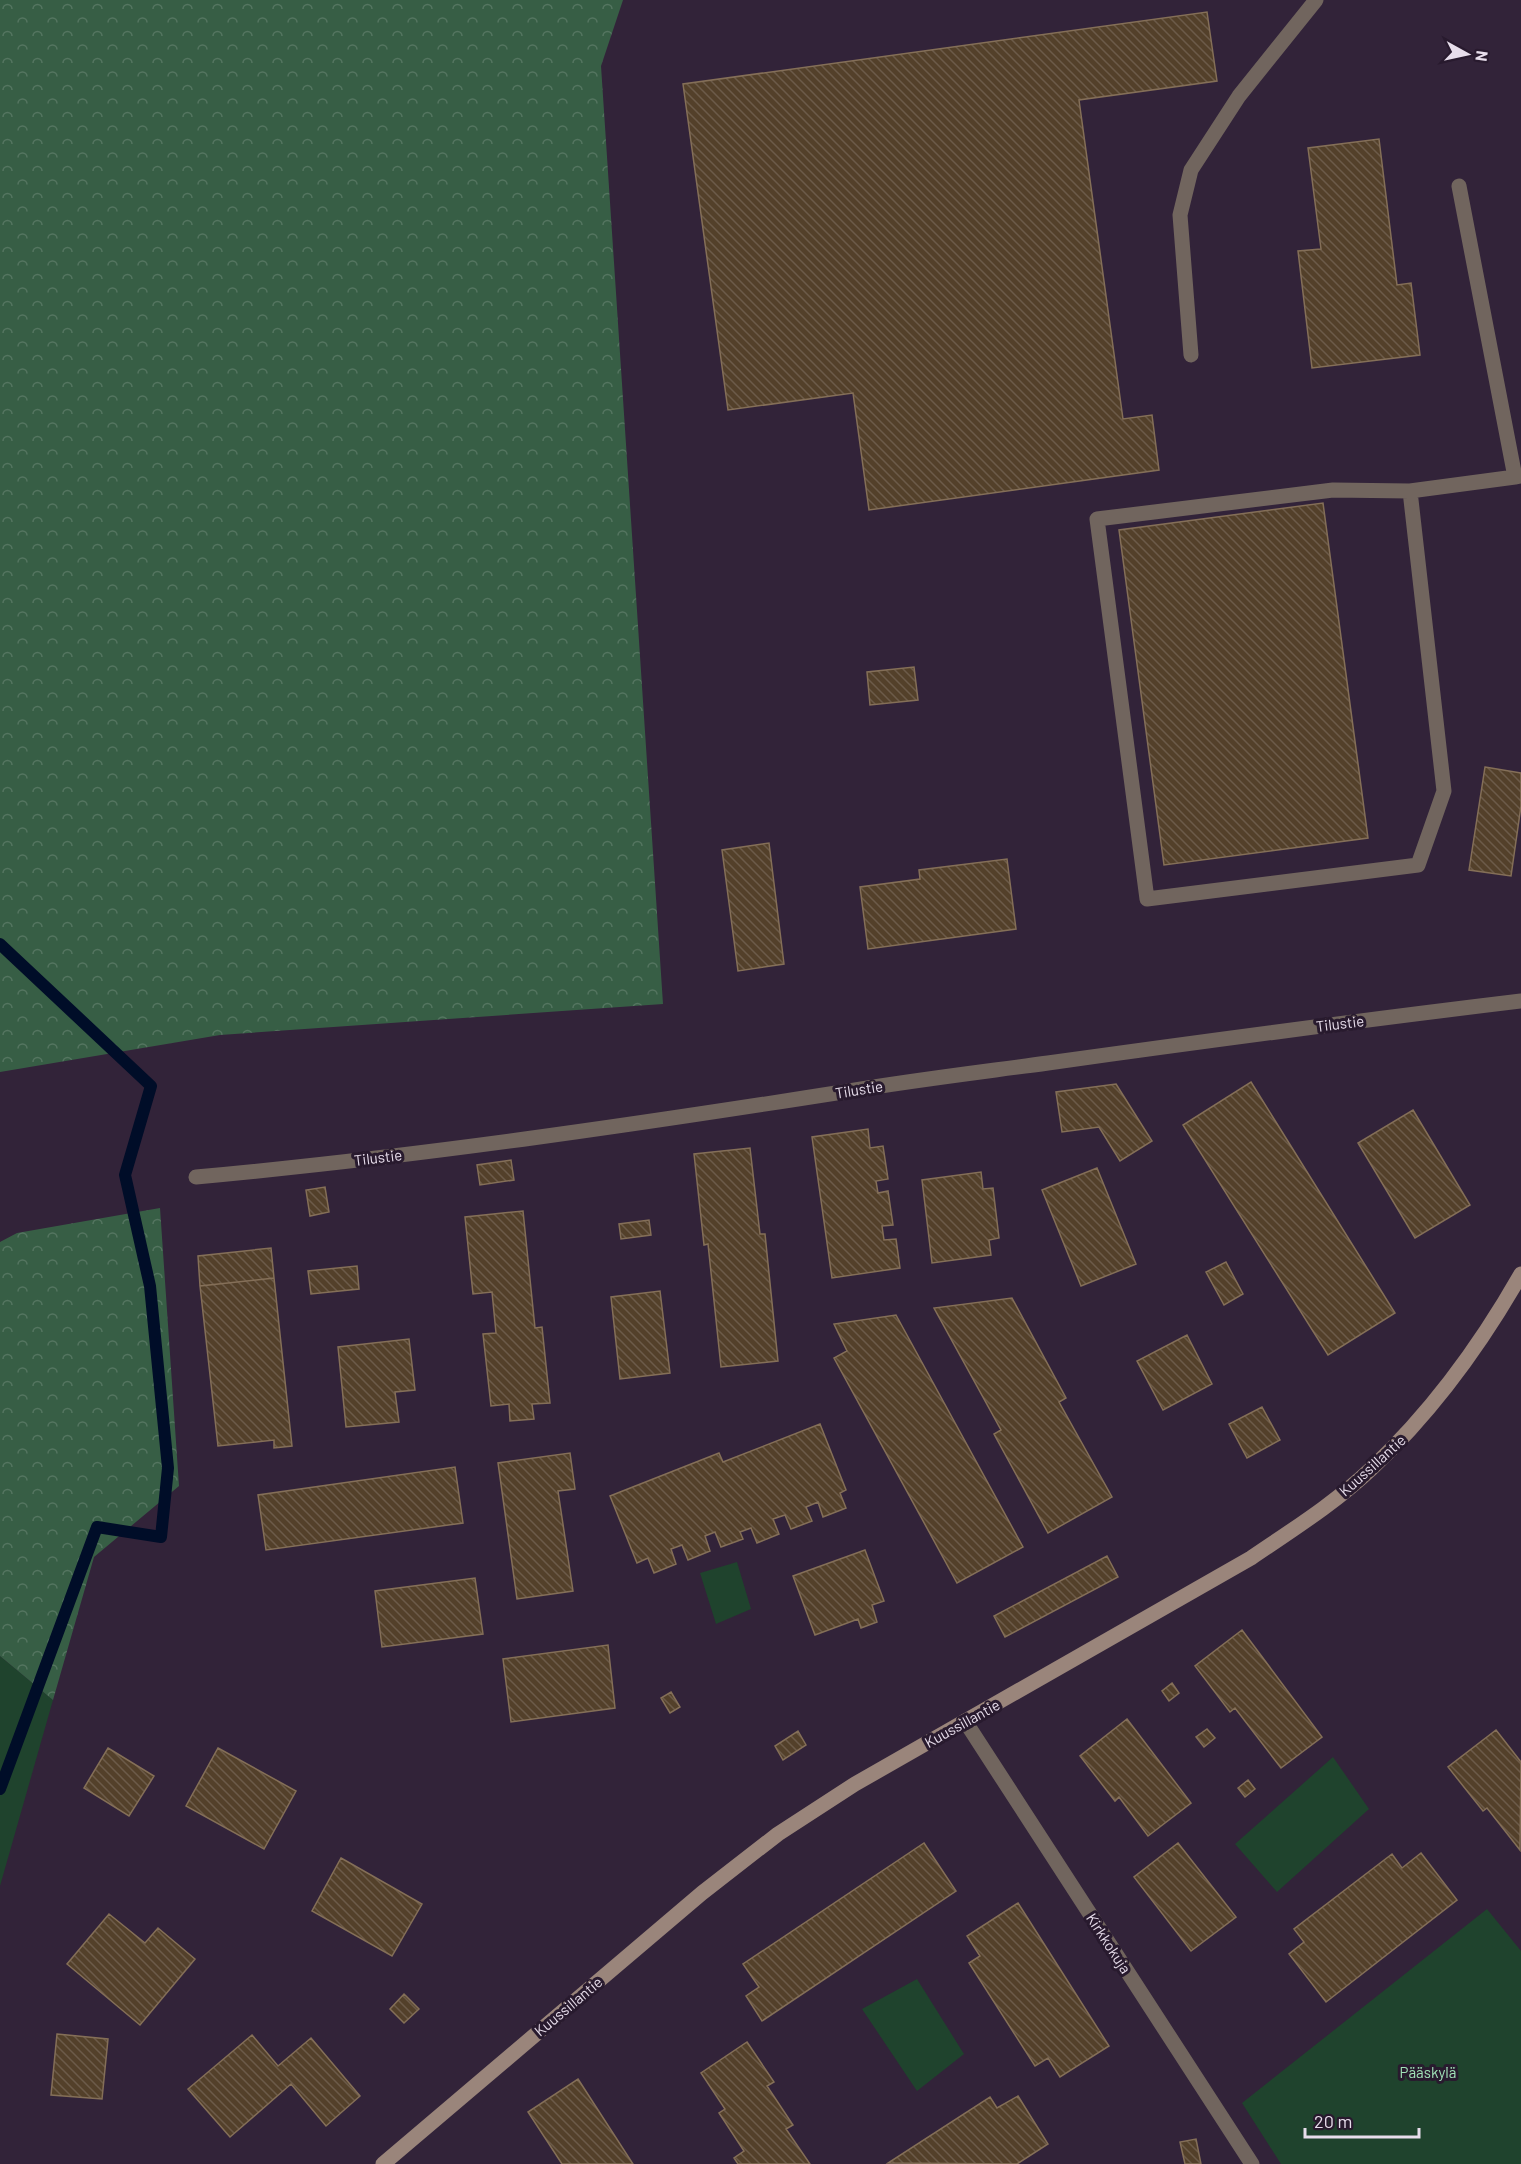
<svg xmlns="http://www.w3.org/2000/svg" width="1521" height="2164" font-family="Barlow,sans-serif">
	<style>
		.green { fill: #1f432d }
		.forest { fill: url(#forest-crowns) }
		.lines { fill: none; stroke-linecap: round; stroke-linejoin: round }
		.stream { stroke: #000d28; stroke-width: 12 }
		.building { fill: url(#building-back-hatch); stroke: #846f58; stroke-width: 1.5 }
		.lane { stroke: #71655e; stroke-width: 15 }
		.street { stroke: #71655e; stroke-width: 15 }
		.secondary { stroke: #9a857b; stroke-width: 15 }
		.labels { text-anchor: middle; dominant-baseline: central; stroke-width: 6; stroke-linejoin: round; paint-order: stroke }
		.street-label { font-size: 15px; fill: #e7ddeb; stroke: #281a2e }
		.park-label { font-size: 15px; fill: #a1e3b8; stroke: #281a2e }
	</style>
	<defs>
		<pattern id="forest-crowns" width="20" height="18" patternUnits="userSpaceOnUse" patternTransform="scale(1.5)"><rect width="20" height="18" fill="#375e45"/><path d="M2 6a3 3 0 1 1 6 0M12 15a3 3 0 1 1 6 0" fill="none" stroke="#547560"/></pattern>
		<pattern id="building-back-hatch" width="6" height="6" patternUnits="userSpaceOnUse" patternTransform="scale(1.5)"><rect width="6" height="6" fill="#53402a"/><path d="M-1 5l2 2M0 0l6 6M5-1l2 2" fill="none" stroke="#6c5b49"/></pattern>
	</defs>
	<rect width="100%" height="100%" fill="#322339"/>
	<!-- green -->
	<path class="green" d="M 737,1562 L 751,1609 L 716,1624 L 700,1573 Z
		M 0,1656 L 53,1700 L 0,1886 Z
		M 1333,1757 L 1369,1809 L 1277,1892 L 1235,1844 Z
		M 1487,1909 L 1521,1951 L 1521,2164 L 1281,2164 L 1242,2103 Z
		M 917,1979 L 964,2054 L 917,2091 L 862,2009 Z"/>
	<!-- forest -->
	<path class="forest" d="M 0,0 L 623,0 L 601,66 L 663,1004 L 220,1035 L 0,1072 Z
		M 160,1208 L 179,1486 L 94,1557 L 53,1700 L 0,1656 L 0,1242 L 17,1233 Z"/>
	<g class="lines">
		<!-- stream -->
		<path class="stream" d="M 0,944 L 151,1086 L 125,1175 L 150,1286 L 168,1468 L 161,1537 L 97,1527 L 0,1789"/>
	</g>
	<!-- building -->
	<path class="building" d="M 1207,12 L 1217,81 L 1079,100 L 1123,419 L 1152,415 L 1159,470 L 869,510 L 853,393 L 728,410 L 683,84 Z
		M 1379,139 L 1397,285 L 1411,283 L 1420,355 L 1312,368 L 1298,251 L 1321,249 L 1308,148 Z
		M 1323,503 L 1368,838 L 1164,865 L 1119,530 Z
		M 914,667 L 918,700 L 870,705 L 867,672 Z
		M 1485,767 L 1521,773 L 1521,806 L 1511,876 L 1469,870 Z
		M 769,843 L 784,964 L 738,971 L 722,850 Z
		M 1007,859 L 1016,929 L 868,949 L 860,887 L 920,879 L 919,870 Z
		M 1251,1082 L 1395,1313 L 1328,1355 L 1183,1125 Z
		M 1116,1084 L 1152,1141 L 1120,1161 L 1099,1127 L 1062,1132 L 1056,1092 Z
		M 1413,1110 L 1470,1205 L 1415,1238 L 1358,1143 Z
		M 868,1129 L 870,1148 L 883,1146 L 888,1179 L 876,1181 L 878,1193 L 888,1191 L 893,1225 L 882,1226 L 884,1240 L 896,1239 L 900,1268 L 832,1278 L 812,1137 Z
		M 750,1148 L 760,1234 L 765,1234 L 778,1361 L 721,1367 L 708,1244 L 704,1245 L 694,1154 Z
		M 511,1160 L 514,1180 L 480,1185 L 477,1165 Z
		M 1097,1168 L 1136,1264 L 1081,1286 L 1042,1190 Z
		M 981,1172 L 983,1189 L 993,1188 L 999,1238 L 989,1240 L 991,1255 L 932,1263 L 922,1180 Z
		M 325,1187 L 329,1212 L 310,1216 L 306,1190 Z
		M 523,1211 L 535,1328 L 542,1327 L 550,1403 L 532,1404 L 534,1419 L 510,1421 L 509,1404 L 491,1406 L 483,1334 L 496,1333 L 492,1292 L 473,1294 L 465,1217 Z
		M 649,1220 L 651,1235 L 621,1239 L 619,1224 Z
		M 271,1248 L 274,1278 L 200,1286 L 198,1256 Z
		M 1226,1262 L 1243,1294 L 1224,1305 L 1206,1272 Z
		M 357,1266 L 359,1289 L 311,1294 L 308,1271 Z
		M 274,1278 L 292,1446 L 274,1448 L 274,1440 L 218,1446 L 200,1286 Z
		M 660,1291 L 670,1373 L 620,1379 L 611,1297 Z
		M 1012,1298 L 1066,1398 L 1059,1402 L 1112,1497 L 1048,1533 L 994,1434 L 1001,1430 L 934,1308 Z
		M 896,1315 L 1023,1547 L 957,1583 L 834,1358 L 847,1351 L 834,1324 Z
		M 1187,1335 L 1212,1384 L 1163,1410 L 1137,1361 Z
		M 409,1339 L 415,1390 L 395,1392 L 399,1422 L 346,1427 L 338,1347 Z
		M 1262,1407 L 1280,1440 L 1247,1458 L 1229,1424 Z
		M 820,1424 L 846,1490 L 840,1493 L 846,1508 L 823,1517 L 818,1502 L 806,1507 L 812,1521 L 791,1529 L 785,1515 L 773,1519 L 779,1534 L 757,1543 L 751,1528 L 740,1532 L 743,1539 L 721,1547 L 715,1532 L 705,1536 L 710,1551 L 688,1560 L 682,1545 L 671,1549 L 676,1564 L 654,1573 L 648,1558 L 637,1563 L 610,1496 L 719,1453 L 723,1462 Z
		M 570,1453 L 575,1489 L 558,1491 L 573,1591 L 517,1599 L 498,1463 Z
		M 455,1467 L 463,1523 L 266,1550 L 258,1495 Z
		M 865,1550 L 884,1601 L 872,1605 L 877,1622 L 861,1628 L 858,1619 L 815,1635 L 793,1576 Z
		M 1107,1556 L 1118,1577 L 1005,1637 L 994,1616 Z
		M 475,1578 L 483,1634 L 382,1647 L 375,1591 Z
		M 1242,1630 L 1322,1737 L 1281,1768 L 1235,1708 L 1230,1712 L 1195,1666 Z
		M 608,1645 L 615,1708 L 511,1722 L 503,1659 Z
		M 1172,1683 L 1179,1693 L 1169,1701 L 1162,1691 Z
		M 671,1692 L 680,1707 L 670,1713 L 661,1698 Z
		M 1127,1719 L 1191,1803 L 1148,1836 L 1119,1797 L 1115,1801 L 1080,1756 Z
		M 1207,1729 L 1215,1738 L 1204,1747 L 1196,1737 Z
		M 1496,1730 L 1521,1762 L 1520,1850 L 1487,1808 L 1483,1811 L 1448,1767 Z
		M 798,1731 L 806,1745 L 783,1760 L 775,1746 Z
		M 108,1748 L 154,1776 L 129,1816 L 84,1788 Z
		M 218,1748 L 296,1791 L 264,1849 L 186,1806 Z
		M 1248,1780 L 1255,1789 L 1245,1797 L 1238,1788 Z
		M 924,1843 L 956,1891 L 762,2021 L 746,1996 L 759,1987 L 743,1964 Z
		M 1178,1843 L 1236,1917 L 1191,1951 L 1134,1877 Z
		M 1421,1853 L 1457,1900 L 1326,2002 L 1289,1954 L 1304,1942 L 1294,1929 L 1392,1854 L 1402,1868 Z
		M 341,1858 L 422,1904 L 392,1956 L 312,1911 Z
		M 1018,1903 L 1109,2046 L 1060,2077 L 1048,2058 L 1035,2066 L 969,1963 L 980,1956 L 967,1936 Z
		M 109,1914 L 145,1943 L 158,1928 L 195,1959 L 140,2025 L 67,1964 Z
		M 404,1994 L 419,2009 L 404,2023 L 390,2009 Z
		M 57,2034 L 108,2039 L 102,2099 L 51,2095 Z
		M 252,2035 L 278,2066 L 311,2038 L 360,2096 L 326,2126 L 291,2084 L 230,2137 L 188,2089 Z
		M 747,2042 L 774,2082 L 767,2086 L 793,2125 L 786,2129 L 810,2164 L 738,2164 L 734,2158 L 744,2151 L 719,2113 L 725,2109 L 701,2073 Z
		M 578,2079 L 633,2164 L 562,2164 L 528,2112 Z
		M 1018,2096 L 1048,2144 L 1017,2164 L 888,2163 L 990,2097 L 997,2108 Z
		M 1196,2139 L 1201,2164 L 1185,2164 L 1180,2142 Z"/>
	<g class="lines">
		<!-- lane -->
		<path class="lane" d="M 1459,186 L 1515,477 L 1521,476
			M 1191,355 L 1180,215 L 1191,170 L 1239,96 L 1316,0
			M 1410,491 L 1333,490 L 1097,519 L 1147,899 L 1418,865 L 1444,791 L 1410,491 L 1515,477"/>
		<!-- street -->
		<path class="street" d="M 196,1177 C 415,1157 632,1125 849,1091 C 915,1080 982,1072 1048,1063 C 1206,1041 1363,1020 1521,1001
			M 965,1721 L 1252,2164"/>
		<!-- secondary -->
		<path class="secondary" d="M 383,2164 L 702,1893 L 778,1834 L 855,1784 L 1251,1558 C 1292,1530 1335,1503 1371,1469 C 1432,1412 1480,1346 1521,1274"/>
	</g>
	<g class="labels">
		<!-- street labels -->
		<g class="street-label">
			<text transform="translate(1340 1023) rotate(-7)">Tilustie</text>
			<text transform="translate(859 1089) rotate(-9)">Tilustie</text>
			<text transform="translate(378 1157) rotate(-7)">Tilustie</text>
			<text transform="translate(1372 1465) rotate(-42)">Kuussillantie</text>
			<text transform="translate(962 1723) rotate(-29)">Kuussillantie</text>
			<text transform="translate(1109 1943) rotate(57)">Kirkkokuja</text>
			<text transform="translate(568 2006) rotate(-40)">Kuussillantie</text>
		</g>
		<!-- park labels -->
		<g class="park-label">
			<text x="1428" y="2072">Pääskylä</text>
		</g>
	</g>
	<!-- north arrow -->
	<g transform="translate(1467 54) rotate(98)" stroke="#281a2e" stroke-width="4.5" paint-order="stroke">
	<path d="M0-4.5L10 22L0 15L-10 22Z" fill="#e7ddeb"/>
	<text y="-9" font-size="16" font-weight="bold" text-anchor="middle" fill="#e7ddeb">N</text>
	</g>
	<!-- scale -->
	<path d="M1305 2128v9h114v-9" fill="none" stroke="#e7ddeb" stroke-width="3"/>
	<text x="1314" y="2128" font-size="18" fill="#e7ddeb" stroke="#281a2e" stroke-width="4.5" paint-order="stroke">20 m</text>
</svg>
